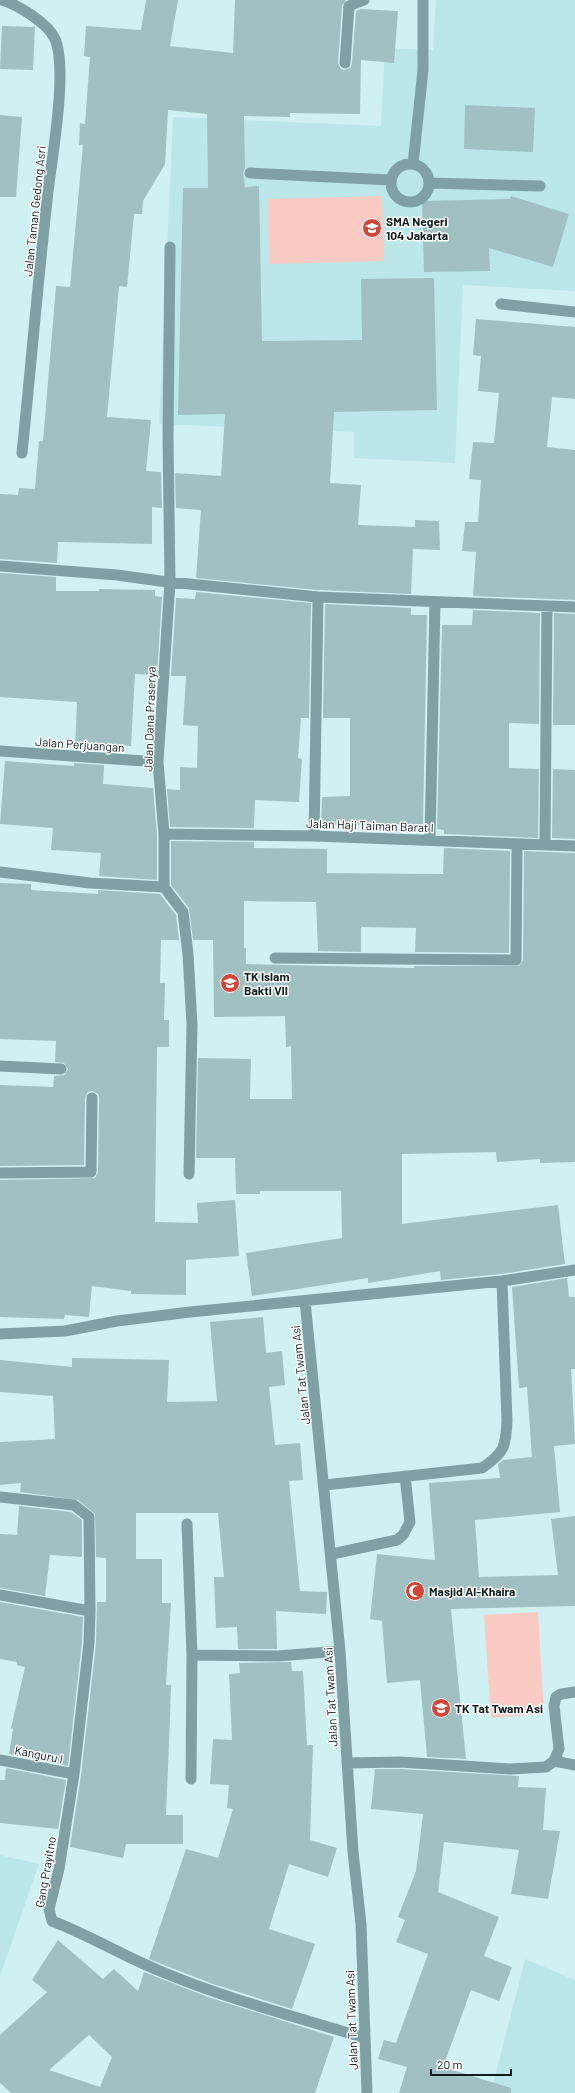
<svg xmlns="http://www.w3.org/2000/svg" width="575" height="2093" font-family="Barlow,sans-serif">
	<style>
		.built { fill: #bce7e9 }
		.green { fill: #facbc3 }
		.building { fill: #a0c0c2; fill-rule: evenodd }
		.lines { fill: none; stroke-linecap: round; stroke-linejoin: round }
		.service { stroke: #80a1a3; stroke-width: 11 }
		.minor { stroke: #80a1a3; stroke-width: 11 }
		.labels { text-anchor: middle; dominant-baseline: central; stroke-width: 3; stroke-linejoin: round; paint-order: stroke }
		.street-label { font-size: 12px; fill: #0f1c1c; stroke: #fff }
		.poi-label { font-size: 12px; font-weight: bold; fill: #0f1c1c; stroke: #fff; text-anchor: start }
	</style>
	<rect width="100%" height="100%" fill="#d0f1f2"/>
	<!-- built -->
	<path class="built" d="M 436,0 L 575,0 L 575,291 L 463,285 L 455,463 L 354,458 L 354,432 L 159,424 L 173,117 L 381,126 L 385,48 L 433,50 Z
		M 0,1855 L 39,1864 L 0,1976 Z
		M 525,1959 L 575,1980 L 575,2093 L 491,2093 Z"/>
	<!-- green -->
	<path class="green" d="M 382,196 L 384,261 L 269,264 L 268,199 Z
		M 538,1612 L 544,1714 L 491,1718 L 484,1615 Z"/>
	<!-- building -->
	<path class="building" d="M 146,0 L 178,0 L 170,46 L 233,53 L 235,0 L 346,0 L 342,6 L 338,63 L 341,69 L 345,70 L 351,67 L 352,63 L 356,11 L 361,9 L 398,11 L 394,63 L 361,60 L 360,114 L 290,113 L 290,117 L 244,116 L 245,168 L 243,173 L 245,187 L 259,186 L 262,341 L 362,340 L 361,279 L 434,278 L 437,410 L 334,412 L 330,483 L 361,485 L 358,525 L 415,527 L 415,520 L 439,521 L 440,550 L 413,549 L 411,594 L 318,590 L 196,578 L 201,510 L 176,508 L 175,473 L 221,476 L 225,414 L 178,415 L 183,188 L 208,188 L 207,114 L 168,110 L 165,164 L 143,201 L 142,214 L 134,214 L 127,287 L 119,286 L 107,417 L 151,420 L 146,471 L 161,472 L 162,508 L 152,507 L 152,544 L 58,542 L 57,563 L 0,559 L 0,494 L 18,495 L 19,488 L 35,489 L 39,441 L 43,441 L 56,286 L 70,287 L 83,145 L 79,145 L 80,123 L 85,124 L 90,57 L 84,56 L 86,26 L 141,30 Z
		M 2,26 L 35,27 L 33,70 L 0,69 Z
		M 465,105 L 535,108 L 533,152 L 464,149 Z
		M 0,115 L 22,117 L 16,197 L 0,197 Z
		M 511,196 L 569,214 L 553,267 L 489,248 L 490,271 L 424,272 L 422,201 L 510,199 Z
		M 476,319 L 575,327 L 575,399 L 552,397 L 547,447 L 575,450 L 575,600 L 473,596 L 476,552 L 462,551 L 465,522 L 478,522 L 481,480 L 469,479 L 473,442 L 494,443 L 499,393 L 478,391 L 481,356 L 473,355 Z
		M 0,573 L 56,577 L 56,591 L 99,591 L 99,589 L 155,590 L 155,596 L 162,597 L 157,675 L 135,674 L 131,746 L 106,744 L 105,751 L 75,749 L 77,702 L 0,697 Z
		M 196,592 L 311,603 L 309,718 L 301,718 L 298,758 L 302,759 L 299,802 L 255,800 L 254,828 L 170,827 L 167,789 L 180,790 L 180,767 L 197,768 L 198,726 L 183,725 L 186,676 L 171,676 L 176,598 L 195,599 Z
		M 325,604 L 411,608 L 411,615 L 427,615 L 423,824 L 321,825 L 322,797 L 350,796 L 350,718 L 323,718 Z
		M 473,610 L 540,613 L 539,724 L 509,723 L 509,768 L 539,769 L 538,838 L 444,834 L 444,830 L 437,829 L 442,625 L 472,625 Z
		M 554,613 L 575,614 L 575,725 L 553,725 Z
		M 5,761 L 74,766 L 74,763 L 104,765 L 103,784 L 153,788 L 157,834 L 157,880 L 99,876 L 101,853 L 51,850 L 53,828 L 0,824 Z
		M 553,769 L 575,770 L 575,839 L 552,838 Z
		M 171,841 L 254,842 L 254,848 L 327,849 L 327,873 L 443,874 L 444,848 L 510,851 L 509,953 L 415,952 L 416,928 L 361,927 L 361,952 L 318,951 L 316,902 L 244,901 L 244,948 L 246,948 L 246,964 L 414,968 L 414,966 L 519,966 L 523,960 L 524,851 L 575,853 L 575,1162 L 540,1163 L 540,1159 L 497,1162 L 496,1152 L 402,1154 L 402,1224 L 558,1205 L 565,1264 L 501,1274 L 441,1280 L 440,1271 L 368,1283 L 368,1278 L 252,1296 L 246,1253 L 342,1238 L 341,1191 L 260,1191 L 260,1194 L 236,1194 L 235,1158 L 196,1158 L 198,1058 L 251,1059 L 250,1099 L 292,1099 L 291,1046 L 286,1047 L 285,1016 L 214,1017 L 213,940 L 193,940 L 189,908 L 171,885 Z
		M 0,883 L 31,884 L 31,890 L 98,894 L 98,890 L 160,894 L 176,915 L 179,940 L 161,940 L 160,983 L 165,983 L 164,1020 L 169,1020 L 169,1047 L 157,1047 L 155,1222 L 198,1223 L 197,1203 L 235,1200 L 239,1256 L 186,1260 L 186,1295 L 131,1294 L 131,1291 L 92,1286 L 89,1317 L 65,1315 L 64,1319 L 0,1317 L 0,1180 L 95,1178 L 98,1172 L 99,1098 L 98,1094 L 92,1091 L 88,1092 L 85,1098 L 84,1165 L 0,1166 L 0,1085 L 53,1087 L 54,1076 L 64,1075 L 68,1069 L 64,1063 L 55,1062 L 56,1041 L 0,1039 Z
		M 567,1278 L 569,1297 L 575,1297 L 575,1369 L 571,1369 L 575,1444 L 554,1446 L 560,1512 L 475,1520 L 479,1577 L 558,1575 L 551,1519 L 575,1516 L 575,1606 L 451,1609 L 466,1759 L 427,1757 L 420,1680 L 387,1683 L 382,1621 L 370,1619 L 377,1554 L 435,1560 L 429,1483 L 500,1478 L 498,1464 L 503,1460 L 532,1457 L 527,1387 L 519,1388 L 512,1287 Z
		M 263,1317 L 266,1353 L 282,1351 L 285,1385 L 269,1387 L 275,1445 L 300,1443 L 303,1480 L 289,1481 L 300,1591 L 327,1592 L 326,1614 L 276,1611 L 277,1649 L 238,1649 L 237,1627 L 216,1628 L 214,1577 L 224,1577 L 218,1513 L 136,1513 L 136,1559 L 162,1559 L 162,1603 L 171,1603 L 166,1685 L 171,1685 L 170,1718 L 166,1815 L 183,1815 L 183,1844 L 126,1844 L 123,1858 L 70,1847 L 81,1775 L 96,1644 L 97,1602 L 106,1602 L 106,1558 L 96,1557 L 95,1514 L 78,1500 L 20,1492 L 21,1483 L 0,1485 L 0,1442 L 55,1439 L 53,1396 L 0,1392 L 0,1360 L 72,1367 L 72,1358 L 169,1360 L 167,1402 L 217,1401 L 210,1322 Z
		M 19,1506 L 71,1512 L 82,1520 L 82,1557 L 50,1555 L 45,1596 L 0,1588 L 0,1534 L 17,1535 Z
		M 0,1602 L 83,1617 L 82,1642 L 68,1766 L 9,1754 L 13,1729 L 11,1728 L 25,1667 L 17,1665 L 17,1662 L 0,1659 Z
		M 291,1662 L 292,1671 L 303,1671 L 307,1745 L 313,1745 L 310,1840 L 337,1848 L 328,1877 L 289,1864 L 269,1929 L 315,1944 L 292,2009 L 213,1984 L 149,1959 L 186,1849 L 218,1858 L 233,1809 L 227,1808 L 229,1785 L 210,1784 L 213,1739 L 232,1740 L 229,1674 L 240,1673 L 239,1663 Z
		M 6,1768 L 66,1780 L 58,1829 L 0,1823 L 0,1780 L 5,1780 Z
		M 375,1769 L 400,1769 L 519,1776 L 518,1787 L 546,1788 L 543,1830 L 560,1831 L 548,1899 L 511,1894 L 519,1850 L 444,1842 L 438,1892 L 499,1917 L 484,1956 L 512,1967 L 499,2001 L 471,1990 L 443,2067 L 511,2088 L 511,2093 L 399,2093 L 407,2067 L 378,2059 L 384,2040 L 396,2043 L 428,1954 L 396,1942 L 405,1920 L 398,1917 L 416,1871 L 423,1814 L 371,1809 Z
		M 58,1940 L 103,1979 L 114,1969 L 138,1991 L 144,1972 L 208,1997 L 334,2037 L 315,2093 L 11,2093 L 0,2083 L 0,2035 L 47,1992 L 32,1980 ZM 89,2035 L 112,2057 L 100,2087 L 49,2070 Z"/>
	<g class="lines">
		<!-- service -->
		<path class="service" d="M391 183a19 19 0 1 1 38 0a19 19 0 1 1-38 0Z
			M 413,164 L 423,70 L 423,0
			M 250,173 L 390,180
			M 429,183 L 540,186"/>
		<!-- minor -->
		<path class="minor" d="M 2,0 C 18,5 48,23 55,39 C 68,69 52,157 48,192 C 38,279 31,366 22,453
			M 345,63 L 349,6 L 364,0
			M 501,304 L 575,312
			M 0,566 L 117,575 L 160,581 L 318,597 L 575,607
			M 0,751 L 158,762
			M 164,834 L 314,836 L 575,846
			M 314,836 L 318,597
			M 430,840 L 435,602
			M 545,845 L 547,606
			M 0,872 L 90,883 L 164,887
			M 164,887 L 164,834 L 158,762 L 170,582 L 168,438 L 170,247
			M 164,887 L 183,912 L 188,954 L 192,1025 L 189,1174
			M 275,958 L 516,960 L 517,845
			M 0,1066 L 61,1069
			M 0,1173 L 91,1172 L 92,1098
			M 305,1301 L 340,1651 L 353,1852 L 361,1924 L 367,2093
			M 0,1334 L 65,1331 L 117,1321 L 190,1312 L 502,1281 L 575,1270
			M 325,1485 L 482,1468 C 504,1453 506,1447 507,1421 L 502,1281
			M 0,1497 L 74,1505 L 89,1517 L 90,1611 L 89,1643 L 74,1774 L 59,1869 L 49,1909 L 52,1921 C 89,1935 123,1956 160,1971 C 226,1999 297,2017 365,2038
			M 187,1524 L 192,1655 L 278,1656 L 340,1651
			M 332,1554 L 397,1540 L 403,1535 L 410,1522 L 405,1476
			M 0,1595 L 90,1611
			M 0,1760 L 74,1774
			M 554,1761 L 575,1765
			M 347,1763 L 400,1762 L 510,1769 L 546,1767 L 554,1761 L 559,1749 L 554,1706 L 556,1697 L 561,1694 L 575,1692
			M 191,1779 L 192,1655"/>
	</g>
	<!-- icons -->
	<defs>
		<symbol id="school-disc" viewBox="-11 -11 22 22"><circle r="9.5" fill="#d24538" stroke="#fff"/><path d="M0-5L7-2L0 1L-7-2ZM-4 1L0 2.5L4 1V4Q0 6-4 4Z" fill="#fff"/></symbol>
		<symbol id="mosque-disc" viewBox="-11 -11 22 22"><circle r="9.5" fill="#d24538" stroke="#fff"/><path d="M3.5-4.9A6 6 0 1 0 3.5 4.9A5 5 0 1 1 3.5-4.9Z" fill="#fff"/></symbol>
	</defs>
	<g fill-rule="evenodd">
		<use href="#school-disc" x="361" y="217" width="22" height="22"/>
		<use href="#school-disc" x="219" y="972" width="22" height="22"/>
		<use href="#mosque-disc" x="404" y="1580" width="22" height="22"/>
		<use href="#school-disc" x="430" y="1697" width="22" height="22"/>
	</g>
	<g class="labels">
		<!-- street labels -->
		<g class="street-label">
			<text transform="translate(34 211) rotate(-84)">Jalan Taman Gedong Asri</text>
			<text transform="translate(149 719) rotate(-88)">Jalan Dana Praserya</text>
			<text transform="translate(80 744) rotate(4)">Jalan Perjuangan</text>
			<text transform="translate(370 825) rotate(2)">Jalan Haji Taiman Barat I</text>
			<text transform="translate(300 1375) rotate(-96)">Jalan Tat Twam Asi</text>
			<text transform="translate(330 1697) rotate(-93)">Jalan Tat Twam Asi</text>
			<text transform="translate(39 1754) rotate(11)">Kanguru I</text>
			<text transform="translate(45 1872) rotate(-80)">Gang Prayitno</text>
			<text transform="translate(351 2020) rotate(-92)">Jalan Tat Twam Asi</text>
		</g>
		<!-- poi labels -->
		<g class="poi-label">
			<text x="386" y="221">SMA Negeri<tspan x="386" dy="14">104 Jakarta</tspan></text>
			<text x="244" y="976">TK Islam<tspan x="244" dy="14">Bakti VII</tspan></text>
			<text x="429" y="1591">Masjid Al-Khaira</text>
			<text x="455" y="1708">TK Tat Twam Asi</text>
		</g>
	</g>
	<!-- scale -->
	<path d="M431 2069v6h80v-6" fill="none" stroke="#0f1c1c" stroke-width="2"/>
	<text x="437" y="2069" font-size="12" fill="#0f1c1c" stroke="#ffffff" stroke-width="3" paint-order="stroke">20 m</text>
</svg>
